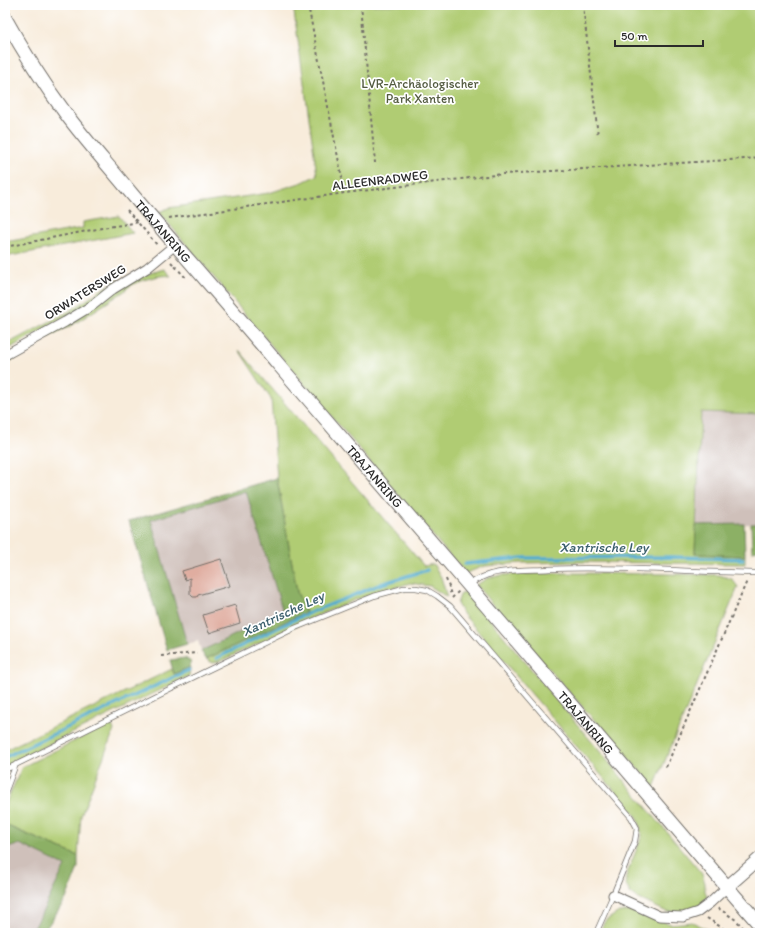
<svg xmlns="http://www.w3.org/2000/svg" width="765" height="938" font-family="Itim,sans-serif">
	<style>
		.industrial { fill: #cfc0ba }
		.green { fill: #b0cc73; stroke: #6e7c4f }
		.forest { fill: #8cb065; stroke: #5c6e48 }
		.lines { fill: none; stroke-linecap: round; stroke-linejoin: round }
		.stream { stroke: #54add1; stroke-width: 3.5 }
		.building { fill: #e0ada0 }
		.service-casing { stroke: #736f69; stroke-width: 6 }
		.minor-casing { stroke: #736f69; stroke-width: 11 }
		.tertiary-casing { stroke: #736f69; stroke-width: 14 }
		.secondary-casing { stroke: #736f69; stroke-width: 15 }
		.path { stroke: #736f69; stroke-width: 2; stroke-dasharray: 3 3; stroke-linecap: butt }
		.service { stroke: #fff; stroke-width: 4.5 }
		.minor { stroke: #fff; stroke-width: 9 }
		.tertiary { stroke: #fff; stroke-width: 12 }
		.secondary { stroke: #fff; stroke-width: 13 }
		.labels { text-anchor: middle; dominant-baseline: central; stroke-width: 3.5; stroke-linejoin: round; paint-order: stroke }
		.park-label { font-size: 13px; fill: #535b41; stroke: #fff }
		.street-label { font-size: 13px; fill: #2b2b2b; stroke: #fff }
		.water-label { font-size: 14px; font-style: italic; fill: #3b5f6d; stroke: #fff }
	</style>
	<rect width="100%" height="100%" fill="#fff"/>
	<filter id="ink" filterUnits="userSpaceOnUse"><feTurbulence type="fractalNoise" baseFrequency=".025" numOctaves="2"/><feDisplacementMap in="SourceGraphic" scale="8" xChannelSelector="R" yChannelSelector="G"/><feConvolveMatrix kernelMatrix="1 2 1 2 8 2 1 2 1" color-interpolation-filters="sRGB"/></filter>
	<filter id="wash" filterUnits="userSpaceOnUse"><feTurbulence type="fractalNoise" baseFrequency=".012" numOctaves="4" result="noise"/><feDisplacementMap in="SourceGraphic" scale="16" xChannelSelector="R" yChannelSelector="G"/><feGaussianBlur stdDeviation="0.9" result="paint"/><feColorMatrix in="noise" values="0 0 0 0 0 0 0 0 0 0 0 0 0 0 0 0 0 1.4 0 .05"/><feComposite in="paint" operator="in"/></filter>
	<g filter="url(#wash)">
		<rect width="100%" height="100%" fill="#f8ecdb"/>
		<!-- industrial -->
		<path class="industrial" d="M 701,412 L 760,414 L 760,524 L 696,525 Z
			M 247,491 L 283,612 L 201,651 L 198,641 L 187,644 L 151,519 Z
			M 20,844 L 65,866 L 32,933 L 5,933 L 5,849 Z"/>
		<!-- green -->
		<path class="green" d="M 293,5 L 760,5 L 760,414 L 701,412 L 695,554 L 745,556 L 745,564 L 582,562 L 521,563 L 485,566 L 466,573 L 457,564 L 249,319 L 159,212 L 168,208 L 269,193 L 303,182 L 317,175 Z
			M 119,216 L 133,233 L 5,257 L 5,242 L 83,228 L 83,222 Z
			M 164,269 L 171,276 C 160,274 141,280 130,286 C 128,287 126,290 123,292 L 74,324 L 34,344 L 5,365 L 5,358 L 140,276 Z
			M 121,277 L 110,289 L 85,306 L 5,351 L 5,345 L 68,312 Z
			M 239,350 L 424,566 L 433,564 L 441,577 L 447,597 L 430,586 L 410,583 L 357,599 L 312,618 L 223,660 L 213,663 L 206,659 L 306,612 L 297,592 L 277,478 L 271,399 Z
			M 557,573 L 668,574 L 719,575 L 732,579 L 738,587 L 654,787 L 507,622 L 476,585 L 488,578 L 502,575 Z
			M 466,591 L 702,874 L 705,883 L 705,891 L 707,896 L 702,904 L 694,910 L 682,912 L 667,912 L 637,898 L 630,893 L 626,885 L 626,876 L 642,836 L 638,818 L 464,615 L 457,604 L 460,595 Z
			M 190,667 L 189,676 L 5,766 L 5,750 L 172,669 L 174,674 Z
			M 111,723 L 114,730 L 81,816 L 78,856 L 5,825 L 5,805 L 22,767 Z
			M 636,911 L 654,919 L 671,924 L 692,922 L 715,933 L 599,933 L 605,921 L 619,912 Z"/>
		<!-- forest -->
		<path class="forest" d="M 277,478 L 297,592 L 306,612 L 206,659 L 201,651 L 283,612 L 246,491 L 151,520 L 187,644 L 167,650 L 129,521 Z
			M 744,524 L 745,556 L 695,554 L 696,525 Z
			M 751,524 L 760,524 L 760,550 L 752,551 Z
			M 185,658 L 191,662 L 190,667 L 174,674 L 170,660 Z
			M 5,825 L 78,856 L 78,868 L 66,899 L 43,933 L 32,933 L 65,866 L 20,844 L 5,849 Z"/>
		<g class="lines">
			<!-- stream -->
			<path class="stream" d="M 465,564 L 522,558 L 670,557 L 743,559
				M 217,658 L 302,616 L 381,584 L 427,570
				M 5,757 L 189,670"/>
		</g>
		<g id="blocks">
			<!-- building -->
			<path class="building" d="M 221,559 L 230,586 L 198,595 L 197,597 L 193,597 L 190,594 L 190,578 L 185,580 L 182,571 Z
				M 235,605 L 240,623 L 209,633 L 203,615 Z"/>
		</g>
	</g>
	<g filter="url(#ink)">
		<use href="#blocks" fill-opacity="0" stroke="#736f69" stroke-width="1"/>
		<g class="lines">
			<defs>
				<path id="service" d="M 469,584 C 476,580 483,576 491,574 C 507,569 532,570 549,569 C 619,566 690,572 760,573
					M 5,770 L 204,672 L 295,628 L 374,596 L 404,588 L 416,588 L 427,590 L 437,596 L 450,606 L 631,817 L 637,828 L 635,841 L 613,895 L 596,933
					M 5,793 L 16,764"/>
				<path id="minor" d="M 5,355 L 65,322 L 93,305 L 113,289 L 147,268 L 175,245
					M 613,895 L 659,916 L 683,917 L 698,912 L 710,903 L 727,887"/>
				<path id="tertiary" d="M 727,887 L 760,858"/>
				<g id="secondary">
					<path id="s1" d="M 5,18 C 23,51 43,83 66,114 C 86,141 109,166 131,193 C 180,251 230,307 279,365 C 429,538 578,713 727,887 L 760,925"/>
				</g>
			</defs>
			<!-- service casing -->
			<use href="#service" class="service-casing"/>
			<!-- minor casing -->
			<use href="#minor" class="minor-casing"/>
			<!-- tertiary casing -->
			<use href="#tertiary" class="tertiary-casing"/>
			<!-- secondary casing -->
			<use href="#secondary" class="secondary-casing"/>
			<!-- path -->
			<path class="path" d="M 308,5 L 345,193
				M 361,5 L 375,163
				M 583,5 L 598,136
				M 127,210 L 158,246
				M 169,218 L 345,193 L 503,174 L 760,158
				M 5,247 L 102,228 L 140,222
				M 171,262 L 187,279
				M 446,579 L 449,587 L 451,596
				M 452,598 L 459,591
				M 161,656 L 197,653
				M 666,767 L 747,581
				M 760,896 L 760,897
				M 718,908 L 736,920 L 748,933
				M 707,918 L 730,933"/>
			<!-- service -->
			<use href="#service" class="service"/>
			<!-- minor -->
			<use href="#minor" class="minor"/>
			<!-- tertiary -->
			<use href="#tertiary" class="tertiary"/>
			<!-- secondary -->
			<use href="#secondary" class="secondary"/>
		</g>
	</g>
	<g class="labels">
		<!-- park labels -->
		<g class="park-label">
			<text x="420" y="83">LVR-Archäologischer<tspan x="420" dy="15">Park Xanten</tspan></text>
		</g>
		<!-- street labels -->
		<g class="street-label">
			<text transform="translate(380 180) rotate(-7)">ALLEENRADWEG</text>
			<text stroke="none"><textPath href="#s1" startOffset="266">TRAJANRING</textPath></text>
			<text transform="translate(85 292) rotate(-32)">ORWATERSWEG</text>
			<text stroke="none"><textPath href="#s1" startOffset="590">TRAJANRING</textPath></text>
			<text stroke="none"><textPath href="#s1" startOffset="914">TRAJANRING</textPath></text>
		</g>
		<!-- water labels -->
		<g class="water-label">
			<text x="604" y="547">Xantrische Ley</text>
			<text transform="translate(283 614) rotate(-25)">Xantrische Ley</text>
		</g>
	</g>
	<!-- margin -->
	<rect width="765" height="938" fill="none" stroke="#fff" stroke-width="20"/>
	<!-- scale -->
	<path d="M615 40v6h88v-6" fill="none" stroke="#2b2b2b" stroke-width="2"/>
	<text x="621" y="40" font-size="12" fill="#2b2b2b" stroke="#ffffff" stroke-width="3" paint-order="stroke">50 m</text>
</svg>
